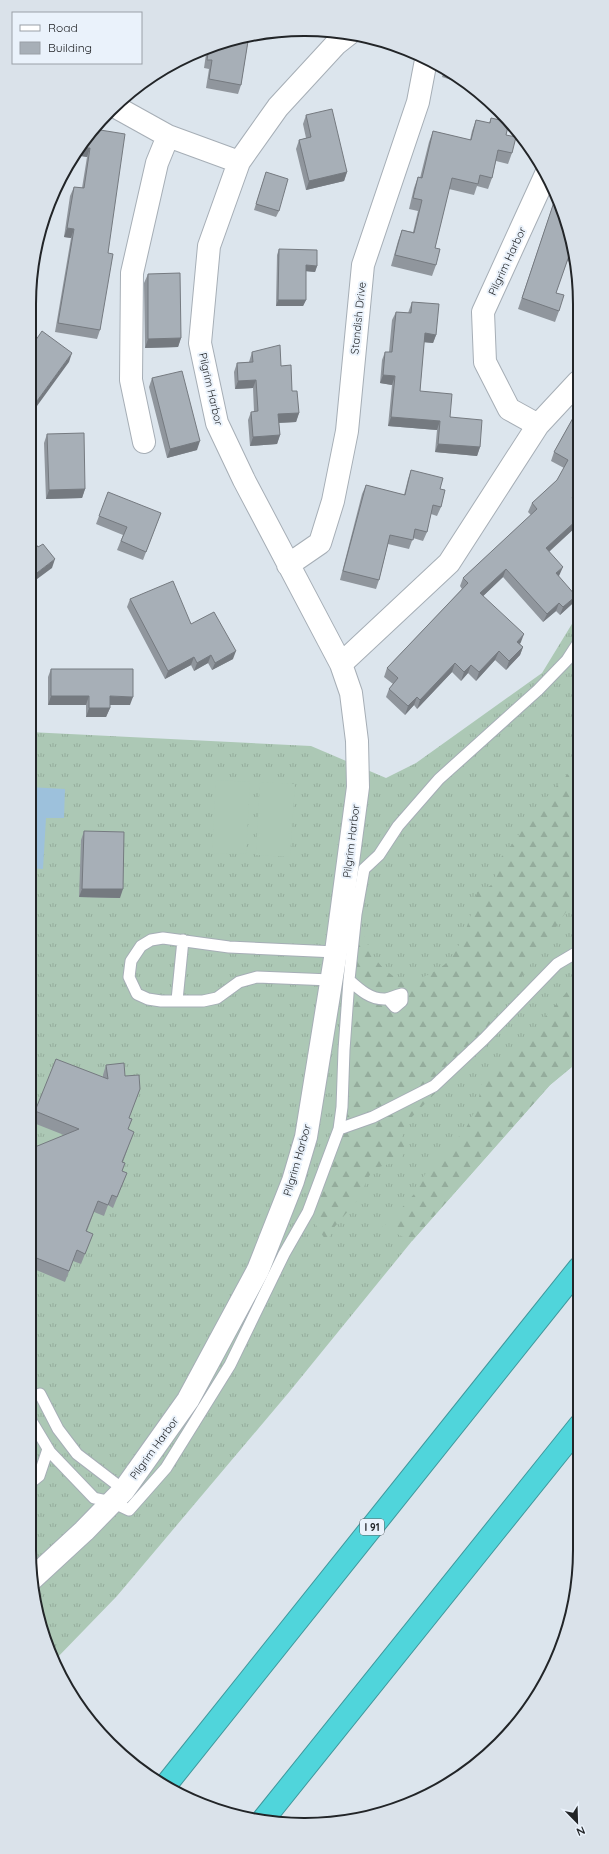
<svg xmlns="http://www.w3.org/2000/svg" width="609" height="1854" font-family="Quicksand,sans-serif">
	<style>
		.grass { fill: url(#grass-tufts) }
		.forest { fill: url(#forest-firs) }
		.pitch { fill: #acc8b5 }
		.water { fill: #9dc1dc }
		.lines { fill: none; stroke-linecap: round; stroke-linejoin: round }
		.lane-casing { stroke: #a6aeb6; stroke-width: 13 }
		.street-casing { stroke: #a6aeb6; stroke-width: 24 }
		.highway-casing { stroke: #40979c; stroke-width: 24 }
		.lane { stroke: #fff; stroke-width: 11 }
		.street { stroke: #fff; stroke-width: 22 }
		.highway { stroke: #50d5db; stroke-width: 22 }
		.wall { fill: #90969d }
		.shaded-wall { fill: #757a80 }
		.building { fill: #a7afb7; stroke: #757a80 }
		.labels { text-anchor: middle; dominant-baseline: central; stroke-width: 4; stroke-linejoin: round; paint-order: stroke }
		.shield { fill: #eaf2fb; stroke: #5e6267; stroke-width: 1 }
		.shield-label { font-size: 10px; font-weight: bold; fill: #222528 }
		.street-label { font-size: 11px; fill: #222528; stroke: #eaf2fb }
		.rim { fill: none; stroke: #222528; stroke-width: 2 }
	</style>
	<defs>
		<pattern id="grass-tufts" width="24" height="20" patternUnits="userSpaceOnUse"><rect width="24" height="20" fill="#acc8b5"/><path d="M3 7l-1-3M5 7V3M7 7l1-3M15 17l-1-3M17 17v-4M19 17l1-3" fill="none" stroke="#94ac9c"/></pattern>
		<pattern id="forest-firs" width="22" height="20" patternUnits="userSpaceOnUse"><rect width="22" height="20" fill="#acc8b5"/><path d="M5 1l3.5 6h-7zM16 11l3.5 6h-7z" fill="#94ac9c"/></pattern>
	</defs>
	<rect width="100%" height="100%" fill="#dce5ed"/>
	<!-- grass -->
	<path class="grass" d="M 578,614 L 579,1061 L 550,1085 L 412,1241 L 290,1391 L 117,1596 L 54,1661 L 50,1655 L 34,1603 L 29,1549 L 29,732 L 311,746 L 386,778 L 416,763 L 542,673 Z"/>
	<!-- forest -->
	<path class="forest" d="M 579,757 L 579,893 L 458,1070 L 405,1124 L 402,1137 L 405,1150 L 401,1160 L 373,1169 L 356,1202 L 331,1231 L 328,1244 L 308,1212 L 339,1129 L 356,914 C 362,929 367,948 377,961 C 396,985 414,985 438,969 C 445,965 451,959 455,952 C 466,934 472,912 477,892 L 490,886 L 495,880 L 497,862 L 514,842 L 534,811 L 567,775 Z
		M 579,978 L 579,1061 L 550,1085 L 412,1241 L 382,1227 L 390,1221 L 415,1193 L 429,1167 L 447,1151 L 466,1128 L 477,1107 L 482,1082 L 519,1047 Z"/>
	<!-- pitch -->
	<path class="pitch" d="M 216,780 L 250,782 L 246,854 L 212,853 Z
		M 260,782 L 295,784 L 290,857 L 256,855 Z"/>
	<!-- water -->
	<path class="water" d="M 29,787 L 65,789 L 64,818 L 46,818 L 43,869 L 29,868 Z"/>
	<g class="lines">
		<defs>
			<path id="lane" d="M 331,980 L 257,977 L 239,982 L 217,998 L 203,1001 L 161,1001 L 148,999 L 137,994 L 129,977 L 131,961 L 141,946 L 151,940 L 163,938 L 229,947 L 336,952
				M 349,980 C 360,990 371,1000 386,999 C 391,998 397,995 402,994 L 402,1001 L 395,1007 L 388,999
				M 177,1000 L 183,940
				M 339,1129 L 373,1117 L 434,1086 L 484,1039 L 557,964 L 579,951
				M 40,1394 L 58,1429 L 77,1454 L 124,1490
				M 29,1417 L 50,1452 L 94,1498 L 112,1502 L 129,1510 L 166,1468 L 230,1365 L 284,1254 L 308,1212 L 339,1129 L 342,1107 L 344,1050 L 349,980 L 356,914 L 364,869 L 379,855 L 398,826 L 439,779 L 538,690 L 567,660 L 578,643
				M 29,1484 L 39,1476 L 48,1449"/>
			<path id="street" d="M 114,106 L 168,136 L 239,162
				M 538,425 L 509,409 L 485,362 L 483,312 L 546,174
				M 144,442 L 131,380 L 132,273 L 157,163 L 168,136
				M 288,565 L 320,543 L 333,501 L 347,431 L 363,265 L 418,102 L 426,60
				M 341,664 L 449,563 L 538,425 L 578,382
				M 32,1579 L 84,1531 L 124,1490 L 188,1400 L 258,1270 L 293,1181 L 306,1137 L 336,952 L 358,787 L 357,741 L 351,693 L 341,664 L 244,480 L 217,423 L 200,343 L 209,246 L 239,162 L 278,107 L 336,44 L 350,33"/>
			<path id="highway" d="M 165,1786 L 579,1268
				M 262,1821 L 580,1425"/>
		</defs>
		<!-- lane casing -->
		<use href="#lane" class="lane-casing"/>
		<!-- street casing -->
		<use href="#street" class="street-casing"/>
		<!-- highway casing -->
		<use href="#highway" class="highway-casing"/>
		<!-- lane -->
		<use href="#lane" class="lane"/>
		<!-- street -->
		<use href="#street" class="street"/>
		<!-- highway -->
		<use href="#highway" class="highway"/>
	</g>
	<!-- wall -->
	<path class="wall" d="M 249,35 L 241,85 L 238,94 L 206,88 L 209,69 L 204,68 L 207,47 Z
		M 445,68 L 464,84 L 442,77 Z
		M 306,115 L 347,172 L 344,181 L 306,190 L 296,149 L 299,140 L 306,138 L 303,124 Z
		M 491,118 L 506,135 L 512,153 L 508,164 L 496,161 L 492,178 L 488,189 L 477,186 L 474,195 L 449,189 L 435,248 L 436,265 L 432,276 L 391,266 L 398,241 L 402,230 L 413,232 L 418,211 L 409,209 L 414,188 L 418,177 L 420,178 L 429,142 L 433,131 L 470,140 L 472,131 L 476,120 L 489,123 Z
		M 94,129 L 108,253 L 100,330 L 97,339 L 55,332 L 71,238 L 64,237 L 70,196 L 74,187 L 82,188 L 87,157 L 81,156 L 83,142 Z
		M 266,172 L 279,211 L 276,217 L 254,210 Z
		M 556,196 L 575,261 L 574,263 L 567,261 L 556,293 L 559,311 L 555,322 L 518,309 Z
		M 279,249 L 317,266 L 315,272 L 306,271 L 306,300 L 303,306 L 276,306 L 277,255 Z
		M 148,274 L 181,338 L 178,347 L 145,348 L 144,283 Z
		M 412,302 L 436,335 L 433,343 L 424,342 L 420,391 L 450,417 L 480,447 L 477,456 L 435,452 L 437,430 L 388,426 L 392,385 L 380,383 L 382,360 L 385,352 L 389,352 L 392,320 L 396,312 L 408,313 Z
		M 252,352 L 281,366 L 292,391 L 299,413 L 296,422 L 279,423 L 280,435 L 277,444 L 250,446 L 248,420 L 251,412 L 254,412 L 253,388 L 235,389 L 234,372 L 237,363 L 249,362 Z
		M 152,378 L 197,450 L 167,458 L 149,387 Z
		M 578,409 L 573,499 L 578,525 L 549,552 L 559,576 L 558,577 L 572,604 L 560,615 L 556,611 L 543,622 L 503,577 L 483,596 L 521,642 L 520,644 L 523,647 L 520,655 L 506,670 L 495,660 L 476,681 L 468,673 L 461,681 L 452,672 L 417,709 L 414,705 L 405,715 L 386,697 L 389,689 L 393,684 L 384,677 L 387,668 L 462,589 L 460,586 L 463,578 L 531,515 L 528,512 L 532,503 L 557,480 L 564,468 L 551,461 L 554,452 Z
		M 47,434 L 85,489 L 82,498 L 46,499 L 44,443 Z
		M 411,470 L 440,489 L 441,507 L 437,516 L 431,514 L 427,532 L 423,541 L 413,538 L 409,549 L 388,544 L 379,580 L 376,589 L 340,580 L 362,494 L 366,485 L 404,495 L 408,479 Z
		M 161,513 L 143,560 L 117,550 L 123,535 L 96,524 L 99,516 Z
		M 130,599 L 191,624 L 233,659 L 212,670 L 208,663 L 194,671 L 191,665 L 165,679 L 127,607 Z
		M 51,669 L 130,705 L 110,705 L 110,708 L 106,717 L 86,717 L 86,705 L 48,705 L 48,677 Z
		M 84,831 L 120,898 L 79,897 L 81,840 Z
		M 106,1065 L 125,1076 L 140,1089 L 129,1118 L 128,1129 L 130,1142 L 123,1162 L 122,1171 L 127,1173 L 113,1208 L 108,1205 L 104,1216 L 94,1212 L 87,1231 L 89,1244 L 81,1264 L 73,1261 L 65,1282 L 29,1267 L 29,1152 L 64,1135 L 31,1122 L 35,1111 L 103,1077 L 103,1075 Z"/>
	<!-- shaded-wall -->
	<path class="shaded-wall" d="M 84,148 L 90,148 L 87,157 L 81,156 Z
		M 347,172 L 344,181 L 306,190 L 309,181 Z
		M 67,228 L 74,229 L 71,238 L 64,237 Z
		M 306,265 L 317,266 L 315,272 L 304,271 Z
		M 278,300 L 306,300 L 303,306 L 276,306 Z
		M 425,333 L 436,335 L 433,343 L 422,342 Z
		M 181,338 L 178,347 L 145,348 L 148,339 Z
		M 72,353 L 69,362 L 29,417 L 29,412 Z
		M 383,375 L 395,376 L 392,385 L 380,383 Z
		M 256,380 L 253,388 L 235,389 L 238,381 Z
		M 299,413 L 296,422 L 275,423 L 278,414 Z
		M 391,417 L 440,421 L 437,430 L 388,426 Z
		M 280,435 L 277,444 L 250,446 L 253,437 Z
		M 200,441 L 197,450 L 167,458 L 170,449 Z
		M 438,444 L 480,447 L 477,456 L 435,452 Z
		M 578,488 L 578,491 L 569,507 L 572,498 Z
		M 85,489 L 82,498 L 46,499 L 49,490 Z
		M 578,519 L 578,525 L 543,557 L 546,548 Z
		M 55,559 L 52,568 L 29,585 L 29,579 Z
		M 563,567 L 559,576 L 552,582 L 556,573 Z
		M 506,569 L 503,577 L 477,602 L 480,593 Z
		M 576,596 L 572,604 L 560,615 L 563,607 Z
		M 559,603 L 556,611 L 543,622 L 547,614 Z
		M 524,634 L 521,642 L 514,650 L 517,642 Z
		M 523,647 L 520,655 L 506,670 L 509,661 Z
		M 236,651 L 233,659 L 212,670 L 215,663 Z
		M 499,651 L 495,660 L 476,681 L 479,672 Z
		M 211,655 L 208,663 L 194,671 L 197,663 Z
		M 194,657 L 191,665 L 165,679 L 168,671 Z
		M 455,663 L 452,672 L 417,709 L 420,700 Z
		M 471,665 L 468,673 L 461,681 L 464,672 Z
		M 51,696 L 89,696 L 86,705 L 48,705 Z
		M 110,696 L 133,697 L 130,705 L 107,705 Z
		M 417,697 L 414,705 L 405,715 L 408,706 Z
		M 89,708 L 110,708 L 106,717 L 86,717 Z
		M 82,889 L 123,889 L 120,898 L 79,897 Z"/>
	<!-- building -->
	<path class="building" d="M 249,35 L 241,85 L 209,79 L 212,60 L 207,60 L 209,47 Z
		M 332,109 L 347,172 L 309,181 L 299,140 L 311,137 L 306,115 Z
		M 491,118 L 509,122 L 506,135 L 516,137 L 512,153 L 498,150 L 492,178 L 480,175 L 478,184 L 452,178 L 435,248 L 440,249 L 436,265 L 395,255 L 402,230 L 414,233 L 422,200 L 413,198 L 418,177 L 422,178 L 433,131 L 471,140 L 476,120 L 490,123 Z
		M 94,129 L 125,134 L 108,253 L 113,254 L 100,330 L 58,323 L 74,229 L 67,228 L 74,187 L 84,188 L 90,148 L 84,148 L 86,139 Z
		M 266,172 L 288,179 L 279,211 L 256,204 Z
		M 556,196 L 572,250 L 571,250 L 556,293 L 564,295 L 559,311 L 522,298 Z
		M 279,249 L 317,250 L 317,266 L 306,265 L 306,300 L 278,300 Z
		M 180,273 L 181,338 L 148,339 L 148,274 Z
		M 412,302 L 439,304 L 436,335 L 425,333 L 420,391 L 452,394 L 450,417 L 482,420 L 480,447 L 438,444 L 440,421 L 391,417 L 395,376 L 383,375 L 385,352 L 392,352 L 396,312 L 411,313 Z
		M 42,331 L 72,353 L 29,412 L 29,350 Z
		M 280,345 L 281,366 L 291,365 L 292,391 L 297,391 L 299,413 L 278,414 L 280,435 L 253,437 L 251,412 L 258,411 L 256,380 L 238,381 L 237,363 L 253,362 L 252,352 Z
		M 182,371 L 200,441 L 170,449 L 152,378 Z
		M 578,409 L 578,488 L 572,498 L 578,505 L 578,519 L 546,548 L 563,567 L 556,573 L 576,596 L 563,607 L 559,603 L 547,614 L 506,569 L 480,593 L 524,634 L 517,642 L 523,647 L 509,661 L 499,651 L 479,672 L 471,665 L 464,672 L 455,663 L 420,700 L 417,697 L 408,706 L 389,689 L 398,678 L 387,668 L 468,583 L 463,578 L 537,509 L 532,503 L 557,480 L 568,460 L 554,452 Z
		M 84,433 L 85,489 L 49,490 L 47,434 Z
		M 411,470 L 443,478 L 440,489 L 445,490 L 441,507 L 433,505 L 427,532 L 415,529 L 413,540 L 390,535 L 379,580 L 343,571 L 366,485 L 405,495 Z
		M 108,492 L 161,513 L 146,552 L 121,541 L 127,527 L 99,516 Z
		M 29,535 L 38,547 L 43,544 L 55,559 L 29,579 Z
		M 173,581 L 191,624 L 214,612 L 236,651 L 215,663 L 211,655 L 197,663 L 194,657 L 168,671 L 130,599 Z
		M 51,669 L 133,669 L 133,697 L 110,696 L 110,708 L 89,708 L 89,696 L 51,696 Z
		M 84,831 L 124,832 L 123,889 L 82,889 Z
		M 56,1059 L 108,1079 L 106,1065 L 124,1063 L 125,1076 L 139,1075 L 140,1089 L 129,1118 L 132,1119 L 128,1129 L 134,1132 L 122,1162 L 125,1163 L 122,1171 L 127,1173 L 117,1197 L 112,1195 L 108,1205 L 98,1201 L 86,1231 L 93,1234 L 85,1254 L 77,1250 L 69,1271 L 29,1255 L 29,1199 L 32,1191 L 29,1182 L 29,1152 L 30,1149 L 79,1129 L 35,1111 Z"/>
	<g class="labels">
		<!-- shield labels -->
		<rect class="shield" x="360" y="1519" width="24" height="16" rx="3"/>
		<g class="shield-label">
			<text x="372" y="1527">I 91</text>
		</g>
		<!-- street labels -->
		<g class="street-label">
			<text transform="translate(507 261) rotate(-65)">Pilgrim Harbor</text>
			<text transform="translate(358 318) rotate(-84)">Standish Drive</text>
			<text transform="translate(211 389) rotate(77)">Pilgrim Harbor</text>
			<text transform="translate(351 841) rotate(-83)">Pilgrim Harbor</text>
			<text transform="translate(297 1160) rotate(-74)">Pilgrim Harbor</text>
			<text transform="translate(154 1448) rotate(-54)">Pilgrim Harbor</text>
		</g>
	</g>
	<!-- crop -->
	<path d="M0 0H609V1854H0ZM304 36H305A268 268 0 0 1 573 304V1550A268 268 0 0 1 305 1818H304A268 268 0 0 1 36 1550V304A268 268 0 0 1 304 36Z" fill="#dae2ea" fill-rule="evenodd"/>
	<path class="rim" d="M304 36H305A268 268 0 0 1 573 304V1550A268 268 0 0 1 305 1818H304A268 268 0 0 1 36 1550V304A268 268 0 0 1 304 36Z"/>
	<!-- legend -->
	<rect x="12" y="12" width="130" height="52" fill="#eaf2fb" stroke="#9aa0a7"/>
	<rect x="20" y="25" width="20" height="6" fill="#ffffff" stroke="#9aa0a7"/>
	<text x="48" y="32" font-size="12" fill="#222528">Road</text>
	<rect x="20" y="42" width="20" height="12" fill="#a7afb7" stroke="#9aa0a7"/>
	<text x="48" y="52" font-size="12" fill="#222528">Building</text>
	<!-- north arrow -->
	<g transform="translate(577 1822) rotate(157)" stroke="#eaf2fb" stroke-width="3" paint-order="stroke">
	<path d="M0-3L7 15L0 10L-7 15Z" fill="#222528"/>
	<text y="-6" font-size="11" font-weight="bold" text-anchor="middle" fill="#222528">N</text>
	</g>
</svg>
